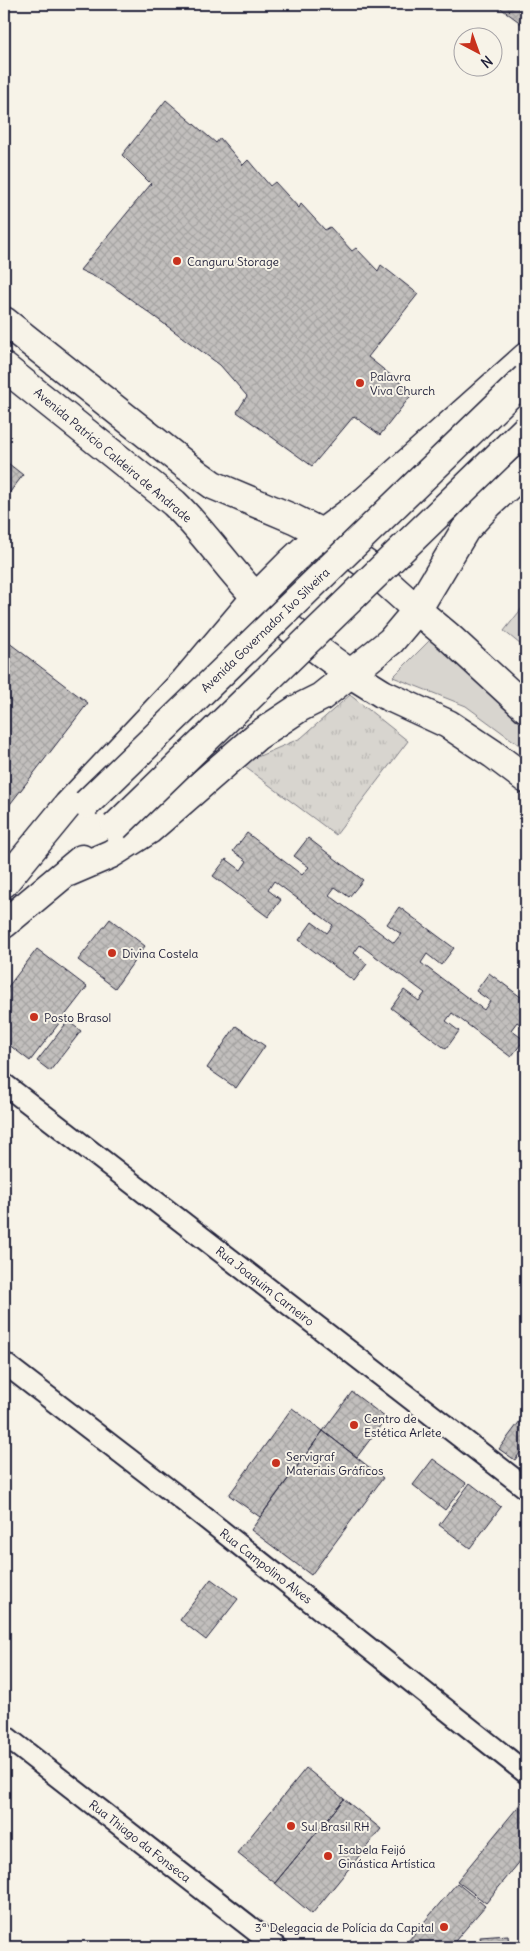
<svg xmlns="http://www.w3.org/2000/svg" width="530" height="1951" font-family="Delius,sans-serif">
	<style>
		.green { fill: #d8d5cf; stroke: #7d7c85 }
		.park { fill: url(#park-tufts); stroke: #7d7c85 }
		.building { fill: url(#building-cross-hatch); stroke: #22223b }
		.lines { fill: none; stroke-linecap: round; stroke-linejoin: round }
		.street-casing { stroke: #22223b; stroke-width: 24 }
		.secondary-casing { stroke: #22223b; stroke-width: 31 }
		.primary-casing { stroke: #22223b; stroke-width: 31 }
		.street { stroke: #f7f3e8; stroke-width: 20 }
		.secondary { stroke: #f7f3e8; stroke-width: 28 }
		.primary { stroke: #f7f3e8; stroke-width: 28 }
		.primary-bridge-casing { stroke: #22223b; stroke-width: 31; stroke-linecap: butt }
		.primary-bridge { stroke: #f7f3e8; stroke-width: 28 }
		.poi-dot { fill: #c8321e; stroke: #f7f3e8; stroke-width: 2 }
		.labels { text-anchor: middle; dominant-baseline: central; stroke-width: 4; stroke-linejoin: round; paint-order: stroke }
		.poi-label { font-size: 12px; fill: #22223b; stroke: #f7f3e8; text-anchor: start }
		.street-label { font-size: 12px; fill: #22223b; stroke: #f7f3e8 }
	</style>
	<defs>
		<pattern id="park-tufts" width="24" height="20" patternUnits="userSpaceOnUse" patternTransform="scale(1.25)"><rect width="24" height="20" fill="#d8d5cf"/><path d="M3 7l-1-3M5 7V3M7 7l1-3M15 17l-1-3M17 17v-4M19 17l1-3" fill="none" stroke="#b9b7b3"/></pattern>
		<pattern id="building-cross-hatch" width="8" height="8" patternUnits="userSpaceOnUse" patternTransform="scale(1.25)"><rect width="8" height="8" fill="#c2bfbd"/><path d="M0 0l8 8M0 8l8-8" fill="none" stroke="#a6a4a3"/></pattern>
	</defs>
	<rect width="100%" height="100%" fill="#f7f3e8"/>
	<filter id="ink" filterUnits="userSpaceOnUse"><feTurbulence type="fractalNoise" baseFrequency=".02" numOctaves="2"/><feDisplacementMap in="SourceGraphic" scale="10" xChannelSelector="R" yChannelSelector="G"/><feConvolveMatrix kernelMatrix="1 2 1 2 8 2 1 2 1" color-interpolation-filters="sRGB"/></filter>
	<g filter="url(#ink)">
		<!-- green -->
		<path class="green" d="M 526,603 L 526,649 L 504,631 Z
			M 431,639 L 526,724 L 526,750 L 466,706 L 393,677 Z"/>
		<!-- park -->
		<path class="park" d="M 350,695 L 408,741 L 336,835 L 241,764 L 301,738 Z"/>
		<!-- building -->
		<path class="building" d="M 495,4 L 526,4 L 526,27 Z
			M 166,100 L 216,143 L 220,138 L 243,165 L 248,160 L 270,186 L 275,182 L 299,208 L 301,204 L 325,230 L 330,227 L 352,251 L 356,248 L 378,271 L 381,265 L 418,294 L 368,357 L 413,393 L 380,435 L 354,416 L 312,466 L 237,412 L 247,396 L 220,365 L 110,284 L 80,270 L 151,184 L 122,155 Z
			M 4,460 L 23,475 L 4,500 Z
			M 4,639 L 88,703 L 4,812 Z
			M 247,833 L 302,875 L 309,867 L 294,856 L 308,838 L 363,880 L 349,897 L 335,887 L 329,895 L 394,943 L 401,934 L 387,924 L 399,907 L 454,948 L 441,965 L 427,954 L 421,963 L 484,1010 L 490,1001 L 476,991 L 489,973 L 526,1001 L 526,1028 L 517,1022 L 511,1030 L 524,1040 L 511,1057 L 452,1013 L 446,1021 L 459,1031 L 446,1049 L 391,1008 L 404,990 L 419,1001 L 425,993 L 360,945 L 354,953 L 367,964 L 354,981 L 299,940 L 312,922 L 327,933 L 333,925 L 274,881 L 268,890 L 281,900 L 268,917 L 213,876 L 226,859 L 241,870 L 247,861 L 233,851 Z
			M 110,919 L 145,946 L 115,988 L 78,960 Z
			M 37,949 L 87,987 L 30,1061 L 4,1041 L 4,992 Z
			M 68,1021 L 81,1031 L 50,1071 L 37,1061 Z
			M 236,1026 L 265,1046 L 236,1088 L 207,1068 Z
			M 352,1392 L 386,1418 L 357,1457 L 323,1431 Z
			M 292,1408 L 323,1431 L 260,1517 L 229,1495 Z
			M 526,1413 L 526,1444 L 515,1460 L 499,1449 Z
			M 323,1431 L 383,1478 L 311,1575 L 251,1530 Z
			M 433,1459 L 466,1483 L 445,1510 L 413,1485 Z
			M 470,1483 L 501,1507 L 470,1548 L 439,1525 Z
			M 211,1579 L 238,1599 L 206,1640 L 180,1620 Z
			M 306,1768 L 344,1799 L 275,1883 L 237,1853 Z
			M 526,1797 L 526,1854 L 486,1903 L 457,1881 Z
			M 344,1799 L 381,1829 L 312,1914 L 275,1883 Z
			M 457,1883 L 485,1906 L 450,1947 L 403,1947 Z
			M 508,1935 L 509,1947 L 482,1947 L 480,1937 Z"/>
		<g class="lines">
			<defs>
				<path id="street" d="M 4,1084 L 526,1488
					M 4,1363 L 194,1509 L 526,1773
					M 4,1735 L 276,1947"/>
				<path id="secondary" d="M 417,610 L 448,636 L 526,708
					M 351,674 L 383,694 L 448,724 L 493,754 L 526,779"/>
				<path id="primary" d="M 4,321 L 188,467 L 213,485 L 294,519 L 322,533 L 367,565 L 417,610
					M 4,367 L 174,503 C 204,532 227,567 256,597 C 285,627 318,650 351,674
					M 69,872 L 111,854 L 149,830 L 257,736 L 299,708 L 321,697 L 391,641 L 417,610 L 465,530 L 489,504 L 526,470
					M 4,883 L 68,805 L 185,681 L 256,597 L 292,561 L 322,533 L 365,501 L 526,357
					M 4,924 L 82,859"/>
			</defs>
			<!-- street casing -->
			<use href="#street" class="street-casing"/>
			<!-- secondary casing -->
			<use href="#secondary" class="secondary-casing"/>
			<!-- primary casing -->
			<use href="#primary" class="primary-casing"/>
			<!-- street -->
			<use href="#street" class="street"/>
			<!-- secondary -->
			<use href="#secondary" class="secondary"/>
			<!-- primary -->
			<use href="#primary" class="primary"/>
			<defs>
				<path id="primary-bridge" d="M 86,804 L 526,378
					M 115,827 L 526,429"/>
			</defs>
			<!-- primary-bridge casing -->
			<use href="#primary-bridge" class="primary-bridge-casing"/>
			<!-- primary-bridge -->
			<use href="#primary-bridge" class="primary-bridge"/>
		</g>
	</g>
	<!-- markers -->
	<g class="poi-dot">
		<circle cx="177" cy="261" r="5"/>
		<circle cx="360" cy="383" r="5"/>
		<circle cx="112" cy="953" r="5"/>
		<circle cx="34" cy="1017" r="5"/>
		<circle cx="354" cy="1425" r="5"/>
		<circle cx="276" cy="1463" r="5"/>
		<circle cx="291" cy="1826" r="5"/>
		<circle cx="328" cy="1856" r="5"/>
		<circle cx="444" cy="1927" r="5"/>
	</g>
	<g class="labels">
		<!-- poi labels -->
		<g class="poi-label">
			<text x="187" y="261">Canguru Storage</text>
			<text x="370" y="376">Palavra<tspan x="370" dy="14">Viva Church</tspan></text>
			<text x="122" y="953">Divina Costela</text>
			<text x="44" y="1017">Posto Brasol</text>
			<text x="364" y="1418">Centro de<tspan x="364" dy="14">Estética Arlete</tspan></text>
			<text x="286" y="1456">Servigraf<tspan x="286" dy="14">Materiais Gráficos</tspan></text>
			<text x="301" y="1826">Sul Brasil RH</text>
			<text x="338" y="1849">Isabela Feijó<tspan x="338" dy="14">Ginástica Artística</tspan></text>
			<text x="434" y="1927" text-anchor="end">3ª Delegacia de Polícia da Capital</text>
		</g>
		<!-- street labels -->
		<g class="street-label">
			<text transform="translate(113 455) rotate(40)">Avenida Patrício Caldeira de Andrade</text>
			<text transform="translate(265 630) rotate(-44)">Avenida Governador Ivo Silveira</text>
			<text transform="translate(265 1286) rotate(38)">Rua Joaquim Carneiro</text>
			<text transform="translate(266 1566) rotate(38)">Rua Campolino Alves</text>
			<text transform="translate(140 1841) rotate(38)">Rua Thiago da Fonseca</text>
		</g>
	</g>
	<!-- margin -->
	<rect width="530" height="1951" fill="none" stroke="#f7f3e8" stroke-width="20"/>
	<rect x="10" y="10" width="510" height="1931" fill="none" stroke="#22223b" stroke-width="2" filter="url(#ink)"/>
	<!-- north arrow -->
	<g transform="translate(478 52) rotate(139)"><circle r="24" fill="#f7f3e8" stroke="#a29fa3"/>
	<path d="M0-4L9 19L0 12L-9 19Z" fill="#c8321e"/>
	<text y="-8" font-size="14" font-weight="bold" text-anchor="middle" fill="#22223b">N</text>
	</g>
</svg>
